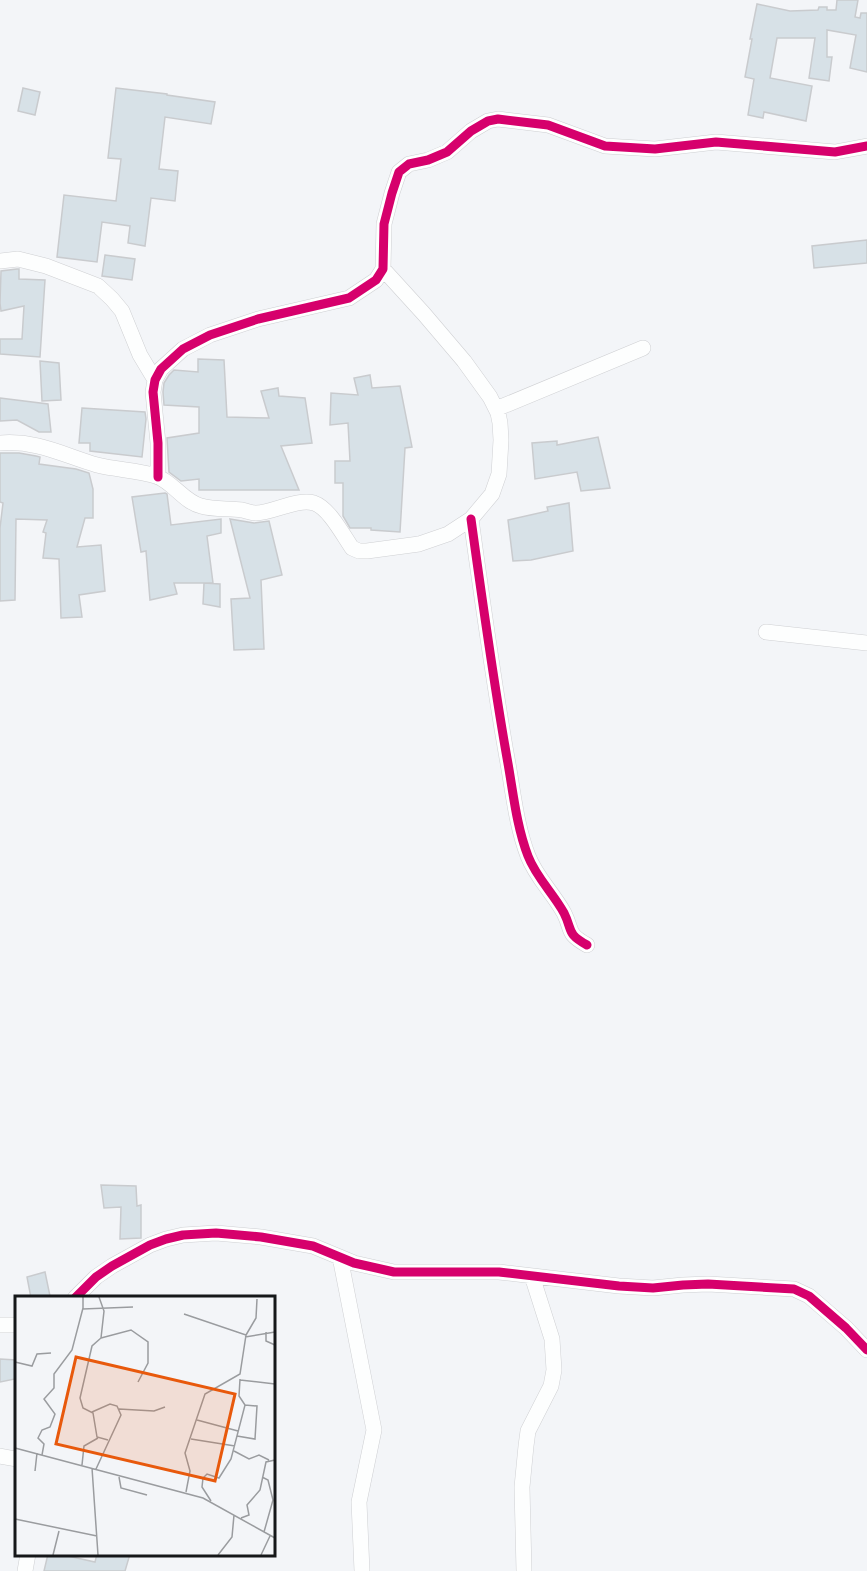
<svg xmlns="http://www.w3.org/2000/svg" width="867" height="1571" font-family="Quicksand,sans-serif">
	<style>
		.building { fill: #d7e1e7; stroke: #c9cbce; stroke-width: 1.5 }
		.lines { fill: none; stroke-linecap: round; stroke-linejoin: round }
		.street-casing { stroke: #cfd0d3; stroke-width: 16 }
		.street { stroke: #fdfefe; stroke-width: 15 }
		.cycleway-casing { stroke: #fff; stroke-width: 13 }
		.cycleway { stroke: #d6006c; stroke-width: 9 }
		.inset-road { fill: none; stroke: #9a9c9f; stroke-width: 1.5 }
		.view { fill: #e8590c; fill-opacity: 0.15; stroke: #e8590c; stroke-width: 3 }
		.inset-edge { fill: none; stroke: #151719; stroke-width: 3 }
	</style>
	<rect width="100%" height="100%" fill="#f3f5f8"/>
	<!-- building -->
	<path class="building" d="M 837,0 L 858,0 L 855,17 L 860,18 L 861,13 L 867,13 L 867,72 L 850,68 L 856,35 L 827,30 L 827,57 L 832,57 L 829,81 L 809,78 L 815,38 L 777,38 L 770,78 L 812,86 L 806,121 L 764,112 L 763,118 L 748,115 L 754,79 L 745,77 L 752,39 L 750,39 L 757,4 L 790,11 L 818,10 L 819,7 L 827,7 L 827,10 L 836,10 Z
		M 23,88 L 40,92 L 35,115 L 18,111 Z
		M 116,88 L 167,94 L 167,95 L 215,102 L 211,124 L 165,117 L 159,169 L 178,171 L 175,201 L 151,198 L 145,246 L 128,243 L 130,226 L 102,222 L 97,262 L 57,257 L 64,195 L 116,201 L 121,159 L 108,158 Z
		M 867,240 L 867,263 L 814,268 L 812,246 Z
		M 105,255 L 135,259 L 132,280 L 102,276 Z
		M 17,269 L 19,269 L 19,279 L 45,280 L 40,357 L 0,354 L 0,339 L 22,339 L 24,306 L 1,311 L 0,303 L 1,271 Z
		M 198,359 L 224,360 L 227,417 L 269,418 L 261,391 L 278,388 L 279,396 L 305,398 L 312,443 L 281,446 L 299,490 L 199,490 L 199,479 L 181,481 L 169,472 L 167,438 L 199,433 L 199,407 L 164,405 L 163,392 L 164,383 L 169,375 L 174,370 L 198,372 Z
		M 40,361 L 59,363 L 61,400 L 42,401 Z
		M 370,375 L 372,388 L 400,386 L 412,447 L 405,448 L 400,532 L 371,530 L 371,528 L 350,528 L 343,516 L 343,483 L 335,483 L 335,461 L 350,461 L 348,423 L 330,425 L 331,393 L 358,395 L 354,378 Z
		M 0,398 L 48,404 L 51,432 L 39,432 L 17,420 L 0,421 Z
		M 82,408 L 145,412 L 146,419 L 142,457 L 90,451 L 90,443 L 79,443 Z
		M 598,437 L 610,488 L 581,491 L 577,472 L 535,479 L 532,443 L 557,441 L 557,445 Z
		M 0,453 L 19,453 L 36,456 L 40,457 L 39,464 L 76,469 L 89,473 L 93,489 L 93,518 L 85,518 L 77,547 L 101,545 L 105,591 L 79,595 L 82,617 L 61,618 L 59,559 L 43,558 L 46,533 L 43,532 L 47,520 L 16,519 L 15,600 L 0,601 L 0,528 L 3,503 L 0,502 Z
		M 165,493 L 167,494 L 171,525 L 221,519 L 221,533 L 207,536 L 213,583 L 174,583 L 177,594 L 150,600 L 146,551 L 141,552 L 132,497 Z
		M 569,503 L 573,551 L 531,560 L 513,561 L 508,520 L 548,511 L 547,507 Z
		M 230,519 L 254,523 L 269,521 L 282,575 L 261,580 L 264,649 L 234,650 L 231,599 L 250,598 Z
		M 204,583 L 220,584 L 220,607 L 203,604 Z
		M 101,1185 L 136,1186 L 137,1206 L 141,1205 L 141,1238 L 120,1239 L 121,1207 L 104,1208 Z
		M 45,1272 L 50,1296 L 31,1298 L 27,1277 Z
		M 0,1359 L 16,1360 L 15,1379 L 0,1382 Z
		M 48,1554 L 59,1554 L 95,1562 L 97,1554 L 130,1554 L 125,1571 L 44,1571 Z"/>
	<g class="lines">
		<defs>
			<path id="street" d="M 0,261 L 18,259 L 46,266 L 98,286 L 112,299 L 122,311 L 140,355 L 155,380
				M 496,409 L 643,348
				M 0,443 C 37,440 63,455 97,465 C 117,470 137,470 156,476 C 173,482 184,502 201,506 C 215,510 229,508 242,510 C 247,511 251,513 256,513 C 273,513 297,498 314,503 C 329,508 343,535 352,548 L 359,551 L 367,551 L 419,544 L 448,534 L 471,519 L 492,494 L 499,474 L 501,440 L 500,423 L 498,413 L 490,397 L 464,361 L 424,314 L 383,269
				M 158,477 L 158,443 L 153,392 L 155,380 L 161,369 L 183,349 L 210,335 L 258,319 L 349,298 L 376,280 L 383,269 L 384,224 L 392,193 L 399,172 L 409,164 L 428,160 L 447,152 L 471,131 L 488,121 L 498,119 L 548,125 L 605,146 L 655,149 L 716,142 L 835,152 L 867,146
				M 471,519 C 482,599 493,679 507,758 C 513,790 516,825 528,856 C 536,877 553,893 564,913 C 573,931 566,933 587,945
				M 766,632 L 867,643
				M 340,1257 L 374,1430 L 359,1502 L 362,1571
				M 75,1298 L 96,1277 L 112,1266 L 150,1245 L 166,1239 L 183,1235 L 216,1233 L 261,1237 L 313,1246 L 354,1263 L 394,1272 L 499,1272 L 619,1286 L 653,1288 L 683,1285 L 708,1284 L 794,1289 L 809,1296 L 846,1328 L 867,1350
				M 0,1325 L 16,1325
				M 0,1456 L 16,1459
				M 25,1571 L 28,1554
				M 524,1571 L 522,1487 L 526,1446 L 528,1431 L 551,1386 L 554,1370 L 552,1339 L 532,1276"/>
		</defs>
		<!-- street casing -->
		<use href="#street" class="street-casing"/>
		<!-- street -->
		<use href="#street" class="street"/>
		<defs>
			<path id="cycleway" d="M 158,477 L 158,443 L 153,392 L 155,380 L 161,369 L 183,349 L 210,335 L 258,319 L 349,298 L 376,280 L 383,269 L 384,224 L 392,193 L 399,172 L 409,164 L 428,160 L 447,152 L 471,131 L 488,121 L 498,119 L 548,125 L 605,146 L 655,149 L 716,142 L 835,152 L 867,146
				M 471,519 C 482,599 493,679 507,758 C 513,790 516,825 528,856 C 536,877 553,893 564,913 C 573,931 566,933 587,945
				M 75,1298 L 96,1277 L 112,1266 L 150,1245 L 166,1239 L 183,1235 L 216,1233 L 261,1237 L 313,1246 L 354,1263 L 394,1272 L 499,1272 L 619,1286 L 653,1288 L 683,1285 L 708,1284 L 794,1289 L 809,1296 L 846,1328 L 867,1350"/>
		</defs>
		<!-- cycleway casing -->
		<use href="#cycleway" class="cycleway-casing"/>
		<!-- cycleway -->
		<use href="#cycleway" class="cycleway"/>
	</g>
	<!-- overview -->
	<g transform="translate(15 1296)">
		<rect width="260" height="260" fill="#f3f5f8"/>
		<path class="inset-road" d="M 68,1 L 68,13 L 118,11M 84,1 L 89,15 L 86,42 L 77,50 L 65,102 L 68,112 L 78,117 L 82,141 L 93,144M 169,18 L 231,39 L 225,78 L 190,98 L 170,157 L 175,175 L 171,196M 251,36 L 251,45 L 260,49M 231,39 L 241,22 L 242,3M 230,41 L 260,36M 86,42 L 116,34 L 133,46 L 133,67 L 123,86M 0,66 L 17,70 L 22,58 L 36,57M 225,83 L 224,100 L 230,109M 225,84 L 260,88M 104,113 L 139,115 L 150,111M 77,116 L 95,108 L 102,110 L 106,119 L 81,173M 182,124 L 223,135M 176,143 L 220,150M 0,152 L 188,202 L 260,242M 219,155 L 234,163 L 244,159 L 254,164M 27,159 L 29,148 L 23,142 L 27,134 L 35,131 L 40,118 L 29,103 L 39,92 L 39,78 L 57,54 L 68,12M 67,169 L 69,150 L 83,142M 77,172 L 83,259M 20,175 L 22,157M 104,181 L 106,192 L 132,199M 247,181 L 253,184 L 258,204 L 249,236M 196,205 L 187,191 L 188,182 L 192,178 L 204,182 L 216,163 L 230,109 L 242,110 L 240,143 L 222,140M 226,222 L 234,219 L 232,209 L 245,194 L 251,166 L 260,164M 0,223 L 82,240M 38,259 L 44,235M 203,259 L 217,241 L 219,219M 246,259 L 255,240"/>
		<path class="view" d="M 61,61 L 220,98 L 200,185 L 41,148 Z"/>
		<rect width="260" height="260" class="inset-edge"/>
	</g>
</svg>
